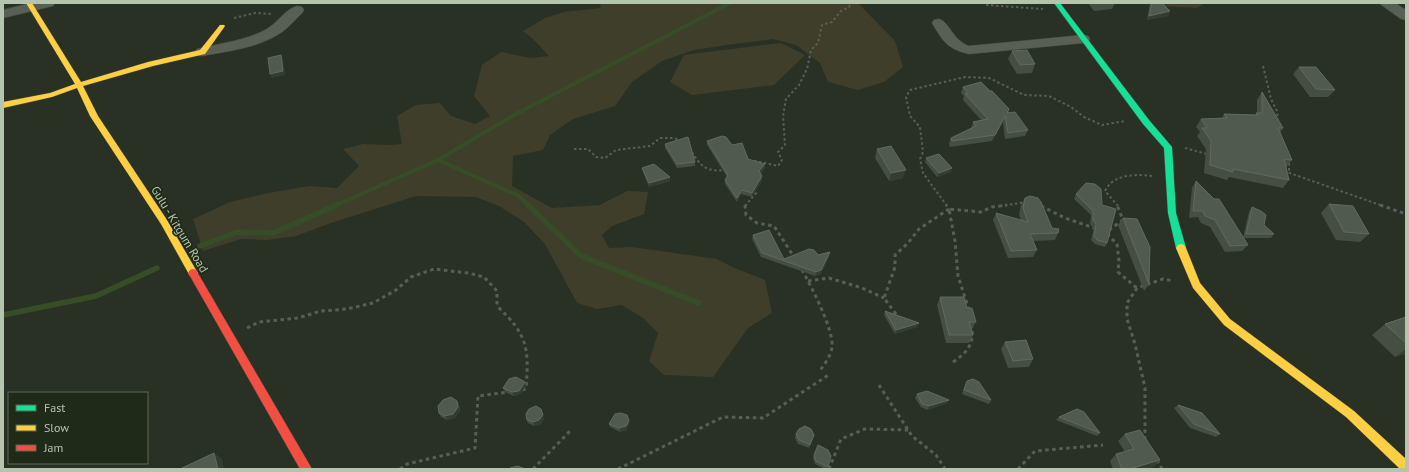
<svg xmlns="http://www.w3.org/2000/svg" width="1409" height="472" font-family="'PT Sans',sans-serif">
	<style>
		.green { fill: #3f3e2b }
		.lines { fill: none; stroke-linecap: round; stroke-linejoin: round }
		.stream-far1 { stroke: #364d28; stroke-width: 4 }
		.stream { stroke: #364d28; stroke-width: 5.5 }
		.street-casing { stroke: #464c42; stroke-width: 1 }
		.fast-casing { stroke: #464c42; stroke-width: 1 }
		.slow-casing { stroke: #464c42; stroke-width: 1 }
		.jam-casing { stroke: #464c42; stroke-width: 1 }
		.path-far1 { stroke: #595e54; stroke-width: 2; stroke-dasharray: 2.5 2.5; stroke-linecap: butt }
		.path { stroke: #595e54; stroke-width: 3; stroke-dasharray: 3.5 3.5; stroke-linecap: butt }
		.street { fill: #586054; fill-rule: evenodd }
		.fast { fill: #16e098; fill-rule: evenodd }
		.slow { fill: #ffcf43; fill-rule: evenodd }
		.jam { fill: #f24e42; fill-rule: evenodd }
		.wall { fill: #454e41 }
		.shaded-wall { fill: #353d31 }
		.building { fill: #515b4d; stroke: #616b5c }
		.labels { text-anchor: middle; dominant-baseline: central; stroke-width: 3.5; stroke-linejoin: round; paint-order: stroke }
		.street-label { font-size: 12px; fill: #b5c4ad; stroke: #1f2b18 }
	</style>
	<rect width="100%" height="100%" fill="#293124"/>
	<!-- green -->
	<path class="green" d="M 601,3 L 858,3 L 895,41 L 903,67 L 884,82 L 858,90 L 828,82 L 820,63 L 796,45 L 773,39 L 734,44 L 694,50 L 662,61 L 632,82 L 615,106 L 573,119 L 550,135 L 543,150 L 513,156 L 512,186 L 552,208 L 600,205 L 627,191 L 648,192 L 644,214 L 612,226 L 602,235 L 609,248 L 632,247 L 717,259 L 732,267 L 765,280 L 772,313 L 748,328 L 713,377 L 664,375 L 649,361 L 658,333 L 643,318 L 622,305 L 597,309 L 577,303 L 545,244 L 524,222 L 499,206 L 476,197 L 416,196 L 331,223 L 296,236 L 267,240 L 241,239 L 203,251 L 193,219 L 230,202 L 268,193 L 309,186 L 337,188 L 359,166 L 343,149 L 363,144 L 388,145 L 402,144 L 397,116 L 416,105 L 440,103 L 451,116 L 475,124 L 490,116 L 474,96 L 482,65 L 501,52 L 530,58 L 549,56 L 533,39 L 523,31 L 545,18 L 564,12 L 600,8 Z
		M 1155,3 L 1205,3 L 1197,8 L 1158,6 Z
		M 781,43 L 805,55 L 774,85 L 692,95 L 670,82 L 684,55 Z"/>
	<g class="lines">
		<!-- stream-far1 -->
		<path class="stream-far1" d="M 438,160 L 519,196 L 529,206
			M 334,206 L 438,160 L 514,115 L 730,3"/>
		<!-- stream -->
		<path class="stream" d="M 528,205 L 581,256 L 699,303
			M 200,246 L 237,232 L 273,233 L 337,205
			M 3,315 L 96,296 L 157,268"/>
		<defs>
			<path id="street" d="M 31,3 L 55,3 L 53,6 L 3,18 L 3,10 Z
				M 1379,3 L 1395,3 L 1406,10 L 1406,20 L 1401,19 Z
				M 297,6 L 302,7 L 304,10 L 302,13 C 295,20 289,27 282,32 C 259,48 228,51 202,56 L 197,55 L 195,52 L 197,49 C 220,43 244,41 265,30 C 277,24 285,9 297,6 Z
				M 939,19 C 950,22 952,40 969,46 L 1083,35 L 1088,36 L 1090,39 L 1088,42 L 1083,43 L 969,54 C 947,49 943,41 932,23 L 934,20 Z"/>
			<path id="fast" d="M 1054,3 L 1060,3 L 1149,120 L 1172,147 L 1176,213 L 1186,248 L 1184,251 L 1178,251 L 1176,248 L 1168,213 L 1164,148 L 1143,124 Z"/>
			<path id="slow" d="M 26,3 L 32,3 L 81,82 L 148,62 L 200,50 L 220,25 L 224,25 L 225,26 L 205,54 L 153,66 L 83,86 L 98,116 L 167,220 L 196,270 L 198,273 L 196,276 L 190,276 L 161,224 L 90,116 L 77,88 L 52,97 L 3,108 L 3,102 L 50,93 L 75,84 Z
				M 1181,244 L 1184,245 L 1186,248 L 1200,283 L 1230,319 L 1354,411 L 1406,459 L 1406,469 L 1400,469 L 1346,417 L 1224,325 L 1193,288 L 1176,248 L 1178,245 Z"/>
			<path id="jam" d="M 193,269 L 196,270 L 312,469 L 300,469 L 190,276 L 188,273 L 190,270 Z"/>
		</defs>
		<!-- street casing -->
		<use href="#street" class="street-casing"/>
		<!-- fast casing -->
		<use href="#fast" class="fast-casing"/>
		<!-- slow casing -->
		<use href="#slow" class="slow-casing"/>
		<!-- jam casing -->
		<use href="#jam" class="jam-casing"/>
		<!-- path-far1 -->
		<path class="path-far1" d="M 986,5 L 1043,9
			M 234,18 L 255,13 L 272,14
			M 1263,66 L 1271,99 L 1277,111 L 1278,121
			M 1185,148 L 1207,154
			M 574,149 L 588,149 L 596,157 L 605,158 L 616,150 L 650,146 L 660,138 L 673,138 L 683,141
			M 692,152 C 701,167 707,172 725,170
			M 749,161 L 756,161 L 778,166 L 782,160 L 778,152 L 785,145 L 783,116 L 786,99 L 799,85 L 807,69 L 811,50 L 818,43 L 822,25 L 832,22 L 841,11 L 849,7 L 851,3
			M 1289,163 L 1289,172
			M 1284,171 L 1383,206
			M 745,206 L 756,193 L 754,189
			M 947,206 L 923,173 L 920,159 L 923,152 L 920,127 L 910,116 L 906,97 L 910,90 L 965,77 L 989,78 L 1024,95 L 1049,96 L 1071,107 L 1084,117 L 1102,125 L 1125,121
			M 1000,206 L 1027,202
			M 1118,206 L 1105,191 C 1113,174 1135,174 1152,176"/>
		<!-- path -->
		<path class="path" d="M 745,205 L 746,215 L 757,223 L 774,226 L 794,257
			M 1380,205 L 1406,214
			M 1041,206 L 1065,218 L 1097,229
			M 1109,230 L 1123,220 L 1117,205
			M 1107,234 L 1117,244 L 1119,261 L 1118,272 L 1137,288
			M 802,270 C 811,286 834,330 832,347 C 831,356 824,365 819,372
			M 808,281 L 829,278 L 862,288 L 884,298
			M 969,310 L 958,276 L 955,241 L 949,209 L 981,212 L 992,207 L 1007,205
			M 896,314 L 884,298 L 895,267 L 895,255 L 908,243 L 919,229 L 949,209 L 946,205
			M 247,328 L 259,322 L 298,318 L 321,311 L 347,309 L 373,303 L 396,290 L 411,277 L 434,269 L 468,273 L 484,277 L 497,291 L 497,306 C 528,335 529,348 526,389 L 521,390
			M 953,362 C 967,353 974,344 972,327
			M 879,385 L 912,436 L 936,455 L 945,469
			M 1145,440 L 1145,388 L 1135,344 L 1127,319 L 1127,303 L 1137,288 L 1163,279 L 1174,281
			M 1157,460 L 1162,469
			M 400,469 L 407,464 L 475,448 L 478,396 L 508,392
			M 533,469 L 572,429
			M 618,469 L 723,417 L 763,418 L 830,374
			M 829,469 L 841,439 L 865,429 L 908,430
			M 1018,469 L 1035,451 L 1103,445"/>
		<!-- street -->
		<use href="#street" class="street"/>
		<!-- fast -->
		<use href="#fast" class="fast"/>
		<!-- slow -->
		<use href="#slow" class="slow"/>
		<!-- jam -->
		<use href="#jam" class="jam"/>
	</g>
	<!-- wall -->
	<path class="wall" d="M 1088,3 L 1115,3 L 1112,9 L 1094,11 Z
		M 1150,3 L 1162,3 L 1170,11 L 1168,16 L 1147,20 Z
		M 1012,51 L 1035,64 L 1032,73 L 1017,74 L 1008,59 Z
		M 1299,67 L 1335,90 L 1328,97 L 1310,97 L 1293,74 Z
		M 963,87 L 990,91 L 1009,109 L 1008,113 L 1028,130 L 1025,136 L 1005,139 L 1003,122 L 992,141 L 950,147 L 949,144 L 951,138 L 971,128 L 973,122 L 981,120 L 963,100 L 964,96 L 961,93 Z
		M 1262,92 L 1283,128 L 1280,133 L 1292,160 L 1286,168 L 1289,180 L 1283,188 L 1229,177 L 1227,180 L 1204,173 L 1206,149 L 1197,136 L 1200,132 L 1196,127 L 1201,119 L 1222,118 L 1224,114 L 1255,115 L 1257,113 L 1257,100 Z
		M 707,141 L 732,145 L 748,159 L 765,168 L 761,173 L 762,180 L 752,197 L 741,194 L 737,202 L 725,184 L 725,180 L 727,177 L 707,145 Z
		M 665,144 L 695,162 L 695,166 L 677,168 L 665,148 Z
		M 877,149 L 903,178 L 889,181 L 875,158 Z
		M 926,158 L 951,172 L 937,177 L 925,162 Z
		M 642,168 L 670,177 L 670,181 L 649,187 L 643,172 Z
		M 1196,181 L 1243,238 L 1249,212 L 1252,207 L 1264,225 L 1274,234 L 1271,238 L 1244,238 L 1248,245 L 1242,251 L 1225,252 L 1210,227 L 1201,223 L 1198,217 L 1189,218 L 1192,188 Z
		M 1076,194 L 1102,205 L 1107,243 L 1105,247 L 1095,244 L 1091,240 L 1094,228 L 1090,224 L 1091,215 L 1074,199 Z
		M 1025,198 L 1052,228 L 1058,233 L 1055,240 L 1033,241 L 1037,250 L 1033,257 L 1008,258 L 993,220 L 996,213 L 1021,220 L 1019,215 L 1021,205 Z
		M 1329,204 L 1369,234 L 1360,242 L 1336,240 L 1321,213 Z
		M 1123,218 L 1149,284 L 1144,291 L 1118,225 Z
		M 753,235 L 784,259 L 818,255 L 829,256 L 821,274 L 815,276 L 761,257 L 752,239 Z
		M 940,297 L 967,308 L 976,322 L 972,329 L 971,329 L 973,335 L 969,343 L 946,343 L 937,305 Z
		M 885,311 L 917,327 L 895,334 L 884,315 Z
		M 1406,317 L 1406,356 L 1404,354 L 1395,357 L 1372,335 L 1385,324 Z
		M 1005,342 L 1033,359 L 1029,367 L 1008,368 L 1001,349 Z
		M 967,381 L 991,400 L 989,404 L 962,394 L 965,385 Z
		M 525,382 L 526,386 L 520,394 L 514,396 L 505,392 L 503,388 Z
		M 917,394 L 949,400 L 947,403 L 927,410 L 921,407 L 915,398 Z
		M 457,401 L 459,404 L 460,411 L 455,418 L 447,420 L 441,417 L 439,413 Z
		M 1178,405 L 1220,434 L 1216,437 L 1190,428 L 1174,408 Z
		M 1059,417 L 1100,433 L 1097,436 L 1056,420 Z
		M 544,418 L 541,424 L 534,426 L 528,423 L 527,420 Z
		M 609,424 L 629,424 L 626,430 L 620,432 L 610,427 Z
		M 796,434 L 814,435 L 809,448 L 798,444 L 795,438 Z
		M 1125,434 L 1160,460 L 1153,467 L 1146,469 L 1113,469 L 1110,461 L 1116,454 L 1125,452 L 1118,441 Z
		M 814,455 L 831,456 L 827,469 L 825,469 L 815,464 L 813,458 Z"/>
	<!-- shaded-wall -->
	<path class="shaded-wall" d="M 1170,11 L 1168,16 L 1147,20 L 1149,16 Z
		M 281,55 L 283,59 L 285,75 L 272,78 L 270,74 Z
		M 1005,116 L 1003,122 L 992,141 L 995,135 Z
		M 765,164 L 765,168 L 759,175 L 759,171 Z
		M 952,168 L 951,172 L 937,177 L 939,173 Z
		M 906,170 L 903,178 L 889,181 L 891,173 Z
		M 762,176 L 762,180 L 752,197 L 752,193 Z
		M 670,177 L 670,181 L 649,187 L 649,183 Z
		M 742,190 L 741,194 L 737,202 L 737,198 Z
		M 830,252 L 829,256 L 821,274 L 815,276 L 816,272 Z
		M 919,323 L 917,327 L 895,334 L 896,330 Z
		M 1406,349 L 1406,353 L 1404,354 L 1395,357 Z
		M 525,382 L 526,386 L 520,394 L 514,396 L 512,392 Z
		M 949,400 L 947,403 L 927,410 L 929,406 Z
		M 457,401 L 459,404 L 460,411 L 455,418 L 447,420 L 445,416 Z
		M 541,409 L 544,418 L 541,424 L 534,426 L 533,422 Z
		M 629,421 L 629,424 L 626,430 L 620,432 L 619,428 Z
		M 214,453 L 222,459 L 224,469 L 218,469 Z
		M 1160,460 L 1153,467 L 1146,469 L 1129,469 Z"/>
	<!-- building -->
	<path class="building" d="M 1152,3 L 1162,3 L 1170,11 L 1149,16 Z
		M 1027,50 L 1035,64 L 1020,65 L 1012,51 Z
		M 281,55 L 283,71 L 270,74 L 268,58 Z
		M 1299,67 L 1316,67 L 1335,90 L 1316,89 Z
		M 981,82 L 990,91 L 992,91 L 1009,109 L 1007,113 L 1015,112 L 1028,130 L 1008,133 L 1005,116 L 995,135 L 952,141 L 951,138 L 976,126 L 973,122 L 988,119 L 965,94 L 968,93 L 963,87 Z
		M 1262,92 L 1283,128 L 1278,128 L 1292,160 L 1284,159 L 1289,180 L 1233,169 L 1233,172 L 1210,165 L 1211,141 L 1202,128 L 1207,128 L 1201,119 L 1227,118 L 1224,114 L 1258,115 L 1256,113 L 1262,113 Z
		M 722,136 L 726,137 L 732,145 L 742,143 L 748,159 L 765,164 L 759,171 L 762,176 L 752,193 L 742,190 L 737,198 L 725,180 L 728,175 L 707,141 Z
		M 688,137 L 695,162 L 677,164 L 665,144 Z
		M 891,146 L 906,170 L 891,173 L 877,149 Z
		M 939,154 L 952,168 L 939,173 L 926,158 Z
		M 654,164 L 670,177 L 649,183 L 642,168 Z
		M 1196,181 L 1214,199 L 1219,199 L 1248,245 L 1230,246 L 1215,220 L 1205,216 L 1203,211 L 1193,211 Z
		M 1086,183 L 1095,184 L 1101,189 L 1102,205 L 1116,209 L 1107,243 L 1097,240 L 1094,236 L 1096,224 L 1093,220 L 1093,211 L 1076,194 Z
		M 1030,196 L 1038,198 L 1041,202 L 1052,228 L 1059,229 L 1058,233 L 1030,234 L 1037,250 L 1011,251 L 996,213 L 1028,222 L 1023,208 L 1025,198 Z
		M 1329,204 L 1353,206 L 1369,234 L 1344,232 Z
		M 1252,207 L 1261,211 L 1266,215 L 1264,225 L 1274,234 L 1246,234 Z
		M 1123,218 L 1137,219 L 1150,247 L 1149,284 Z
		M 769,230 L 784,259 L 809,249 L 814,250 L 818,255 L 830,252 L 821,270 L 816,272 L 762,253 L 753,235 Z
		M 940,297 L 964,297 L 967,308 L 972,308 L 976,322 L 969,322 L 973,335 L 949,335 Z
		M 885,311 L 919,323 L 896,330 Z
		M 1406,317 L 1406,343 L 1385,324 Z
		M 1026,340 L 1033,359 L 1013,361 L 1005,342 Z
		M 516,377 L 525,382 L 519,391 L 512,392 L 503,388 L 509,379 Z
		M 973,379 L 979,382 L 991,400 L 964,390 L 967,381 Z
		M 927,391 L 949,400 L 929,406 L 922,404 L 917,394 Z
		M 451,397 L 457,401 L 458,407 L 453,414 L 445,416 L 439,413 L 438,406 L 443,400 Z
		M 1178,405 L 1202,413 L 1220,434 L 1194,424 Z
		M 536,406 L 541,409 L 543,415 L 539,420 L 533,422 L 527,420 L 526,414 L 529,409 Z
		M 1077,409 L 1084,412 L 1100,433 L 1059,417 Z
		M 621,413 L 627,415 L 629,421 L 626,426 L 619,428 L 609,424 L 615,414 Z
		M 805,426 L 811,429 L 814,435 L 810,445 L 799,440 L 796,434 L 799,429 Z
		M 1140,430 L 1160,460 L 1129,469 L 1122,469 L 1116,454 L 1134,449 L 1125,434 Z
		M 818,445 L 828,450 L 831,456 L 828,467 L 816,461 L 814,455 Z
		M 214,453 L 218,469 L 180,469 Z
		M 518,466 L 525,469 L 510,469 L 510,468 Z"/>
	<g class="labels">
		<!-- street labels -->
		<g class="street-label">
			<text transform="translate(180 229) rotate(59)">Gulu - Kitgum Road</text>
		</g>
	</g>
	<!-- border -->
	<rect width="1409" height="472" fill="none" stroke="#b5c4ad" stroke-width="8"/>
	<!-- legend -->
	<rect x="8" y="392" width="140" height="72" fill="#1f2b18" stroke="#5b6854"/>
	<rect x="16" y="405" width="20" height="6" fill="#16e098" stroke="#5b6854"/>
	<text x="44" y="412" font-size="12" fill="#b5c4ad">Fast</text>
	<rect x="16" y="425" width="20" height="6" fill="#ffcf43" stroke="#5b6854"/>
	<text x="44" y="432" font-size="12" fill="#b5c4ad">Slow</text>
	<rect x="16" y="445" width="20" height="6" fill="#f24e42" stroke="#5b6854"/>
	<text x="44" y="452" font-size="12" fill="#b5c4ad">Jam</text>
</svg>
